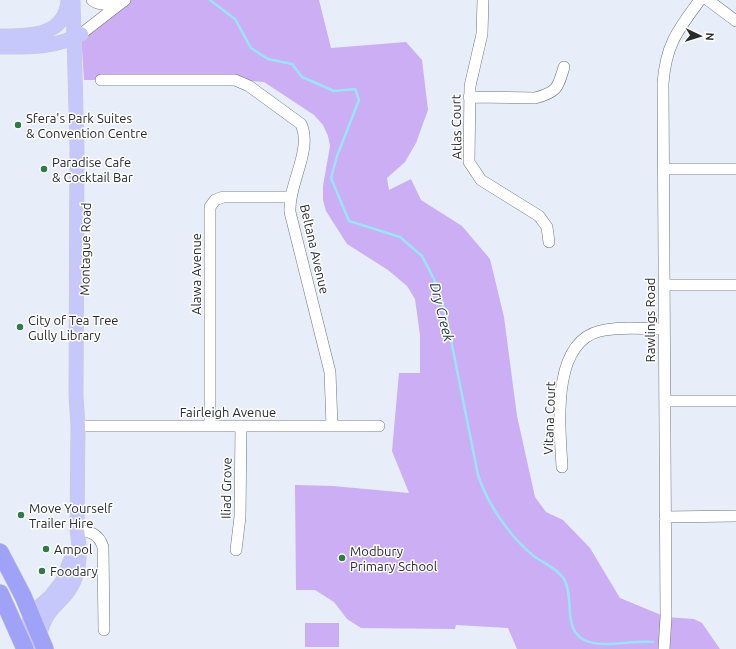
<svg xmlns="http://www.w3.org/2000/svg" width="736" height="649" font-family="Ubuntu,sans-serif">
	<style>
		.green { fill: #cbaef3 }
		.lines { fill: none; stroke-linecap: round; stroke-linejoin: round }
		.stream { stroke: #9ae4f8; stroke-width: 2.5 }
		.minor-casing { stroke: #6e747d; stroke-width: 12 }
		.major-casing { stroke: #cccccd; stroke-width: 15 }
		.highway-casing { stroke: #cccccd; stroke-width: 18 }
		.minor { stroke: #fff; stroke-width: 11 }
		.major { stroke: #c6c7fb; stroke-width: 14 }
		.highway { stroke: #a0a2f8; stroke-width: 17 }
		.poi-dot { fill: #327b49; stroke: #fff; stroke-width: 1.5 }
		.labels { text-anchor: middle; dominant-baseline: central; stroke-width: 3; stroke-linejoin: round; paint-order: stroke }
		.poi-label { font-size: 13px; fill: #292b2f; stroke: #fff; text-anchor: start }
		.street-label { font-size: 13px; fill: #292b2f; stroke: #fff }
		.water-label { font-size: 14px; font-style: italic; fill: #193137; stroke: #fff }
	</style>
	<rect width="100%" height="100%" fill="#e8eef9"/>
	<!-- green -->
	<path class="green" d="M 125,0 L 319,0 L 331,48 L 406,42 L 422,60 L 428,110 L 416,143 L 405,162 L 387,178 L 389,190 L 411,179 L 421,200 L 462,226 L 490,259 L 504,317 L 517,416 L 535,497 L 546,512 L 563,520 L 590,548 L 620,598 L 666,617 L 694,619 L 702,623 L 720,649 L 517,649 L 508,628 L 456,625 L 455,629 L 361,628 L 347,619 L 334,602 L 315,590 L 296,590 L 295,485 L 333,486 L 409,493 L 392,451 L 399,373 L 420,373 L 420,335 L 415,299 L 407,286 L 388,270 L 347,244 L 326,211 L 323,200 L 323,186 L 330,146 L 328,136 L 323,125 L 314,115 L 264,82 L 235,80 L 84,80 L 81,34 Z
		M 305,623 L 339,623 L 339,647 L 305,647 Z"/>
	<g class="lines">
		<!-- stream -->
		<path class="stream" d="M 210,0 L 235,19 L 251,48 L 268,59 L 292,64 L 302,77 L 334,91 L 355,89 L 359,100 L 337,156 L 331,178 L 349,221 L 400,237 L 422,256 L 438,287 L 447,320 L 478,475 C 488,505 510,537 535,557 C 544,563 558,569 564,579 C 575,598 562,628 584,640 C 602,649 632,640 653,642"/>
		<defs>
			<path id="minor" d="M 92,0 C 98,5 105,5 113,3
				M 483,0 L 482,34 L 470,86 L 469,162 L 481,180 L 539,216 L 547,227 L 549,242
				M 708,0 L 736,21
				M 81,34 L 125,0
				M 101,80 L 235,80 L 249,86 L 301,124 C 313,150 288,184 290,212 L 330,372 L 332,426
				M 469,97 L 535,98 C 558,92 558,87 564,67
				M 664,169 L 736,169
				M 664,285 L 736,285
				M 665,401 L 736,401
				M 78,426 L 379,426
				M 210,426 L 210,207 L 215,200 L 223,197 L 290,197
				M 562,467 C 560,428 550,343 600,331 C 620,326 644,329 664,329
				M 665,517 L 736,516
				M 77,530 C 90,531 99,534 103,547 L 104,630
				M 236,550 L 240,517 L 241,426
				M 664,649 L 666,617 L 663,83 C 666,44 678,30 700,0"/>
			<path id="major" d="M 0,36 C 28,36 66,37 68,0
				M 0,47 C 27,47 57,48 81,34
				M 40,635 C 44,614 53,609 66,594 C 81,576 81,552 77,530 L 78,426 L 76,396 L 77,148 L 73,0
				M 31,649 L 28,626 L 31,614 L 51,596 L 62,582 L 73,554"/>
			<path id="highway" d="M 0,552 L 23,596 L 45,649
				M 0,593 L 25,649"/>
		</defs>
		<!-- minor casing -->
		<use href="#minor" class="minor-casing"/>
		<!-- major casing -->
		<use href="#major" class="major-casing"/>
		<!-- highway casing -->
		<use href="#highway" class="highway-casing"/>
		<!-- minor -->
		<use href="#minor" class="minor"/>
		<!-- major -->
		<use href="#major" class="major"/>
		<!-- highway -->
		<use href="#highway" class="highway"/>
	</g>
	<!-- markers -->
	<g class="poi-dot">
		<circle cx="18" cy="125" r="4"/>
		<circle cx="44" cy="169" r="4"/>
		<circle cx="20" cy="327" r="4"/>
		<circle cx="21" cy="515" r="4"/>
		<circle cx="46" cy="549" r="4"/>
		<circle cx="342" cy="558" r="4"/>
		<circle cx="42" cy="571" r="4"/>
	</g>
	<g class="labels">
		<!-- poi labels -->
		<g class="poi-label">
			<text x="26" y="118">Sfera's Park Suites<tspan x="26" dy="15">&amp; Convention Centre</tspan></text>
			<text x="52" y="162">Paradise Cafe<tspan x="52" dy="15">&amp; Cocktail Bar</tspan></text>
			<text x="28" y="320">City of Tea Tree<tspan x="28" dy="15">Gully Library</tspan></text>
			<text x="29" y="508">Move Yourself<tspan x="29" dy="15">Trailer Hire</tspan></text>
			<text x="54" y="549">Ampol</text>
			<text x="350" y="551">Modbury<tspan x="350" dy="15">Primary School</tspan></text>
			<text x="50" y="571">Foodary</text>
		</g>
		<!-- street labels -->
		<g class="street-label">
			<text transform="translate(456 127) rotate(-91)">Atlas Court</text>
			<text transform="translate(85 249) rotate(-89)">Montague Road</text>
			<text transform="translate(315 249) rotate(77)">Beltana Avenue</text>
			<text transform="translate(196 274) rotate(-90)">Alawa Avenue</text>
			<text transform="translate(650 320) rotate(-90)">Rawlings Road</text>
			<text x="228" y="412">Fairleigh Avenue</text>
			<text transform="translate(549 418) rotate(-88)">Vitana Court</text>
			<text transform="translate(226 488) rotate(-89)">Iliad Grove</text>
		</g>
		<!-- water labels -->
		<g class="water-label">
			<text transform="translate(442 312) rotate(76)">Dry Creek</text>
		</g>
	</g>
	<!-- north arrow -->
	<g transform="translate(700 36) rotate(94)" stroke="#ffffff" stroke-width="3" paint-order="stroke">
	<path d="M0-3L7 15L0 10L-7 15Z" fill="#292b2f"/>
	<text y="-6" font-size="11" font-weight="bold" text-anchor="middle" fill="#292b2f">N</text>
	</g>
</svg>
